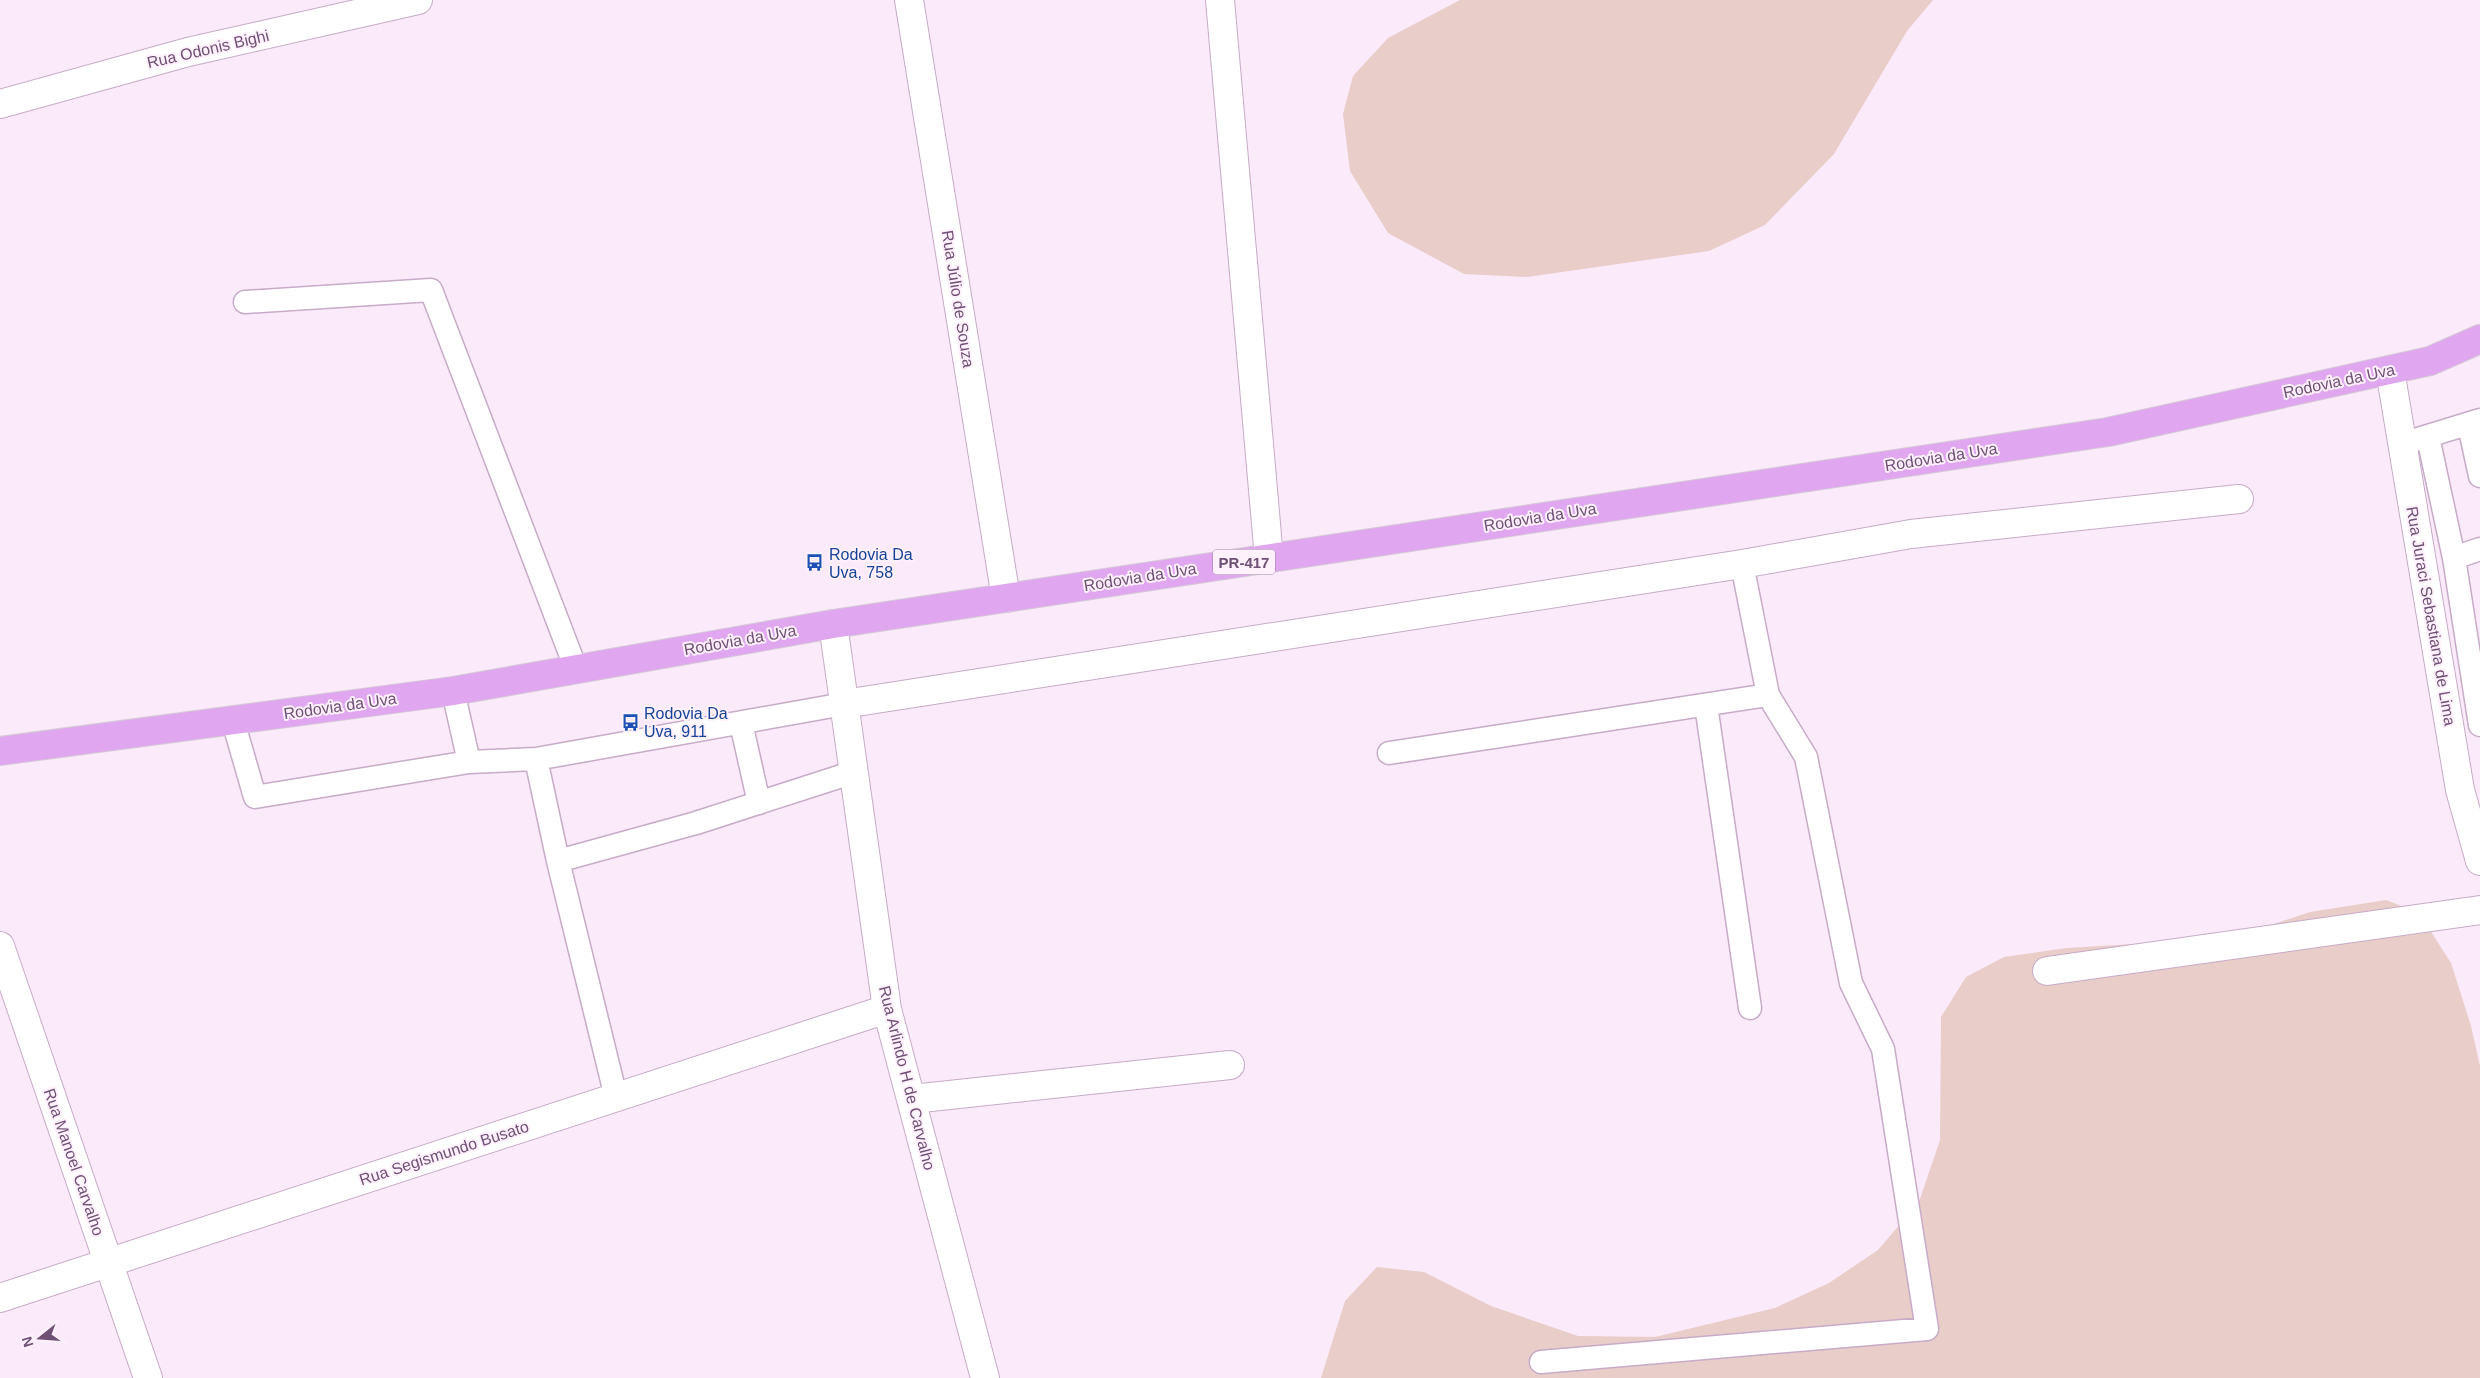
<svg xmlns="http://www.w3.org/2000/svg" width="2480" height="1378" font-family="Arial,sans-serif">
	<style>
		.green { fill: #e8cdc9 }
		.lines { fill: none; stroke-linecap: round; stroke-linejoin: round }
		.lane-casing { stroke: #c7abc8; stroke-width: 25 }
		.street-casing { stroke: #c7abc8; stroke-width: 30 }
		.highway-casing { stroke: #d4cad6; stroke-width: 30 }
		.lane { stroke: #fff; stroke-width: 22 }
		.street { stroke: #fff; stroke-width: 28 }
		.highway { stroke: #e0a6f0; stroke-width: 28 }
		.labels { text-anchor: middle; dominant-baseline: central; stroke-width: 4; stroke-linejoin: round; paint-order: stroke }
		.shield { fill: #fef1fc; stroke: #9b809e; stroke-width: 1 }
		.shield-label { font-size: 15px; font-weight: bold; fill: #704f75 }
		.street-label { font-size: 16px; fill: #704f75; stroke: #fef1fc }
		.transit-label { font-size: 16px; fill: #164399; stroke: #fef1fc; text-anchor: start }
	</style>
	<rect width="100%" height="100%" fill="#fbeaf9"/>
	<!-- green -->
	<path class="green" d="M 1460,0 L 1933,0 L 1907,31 L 1834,154 L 1765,225 L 1709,251 L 1527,277 L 1464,274 L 1388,233 L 1350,171 L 1343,114 L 1353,76 L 1388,38 Z
		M 2386,900 L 2419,913 L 2451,963 L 2471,1026 L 2480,1066 L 2480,1378 L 1321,1378 L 1345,1301 L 1377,1267 L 1424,1272 L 1491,1306 L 1578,1336 L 1655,1337 L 1775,1308 L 1829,1283 L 1878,1250 L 1919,1202 L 1940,1140 L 1941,1017 L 1966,977 L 2004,957 L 2067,948 L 2232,938 L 2310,912 Z"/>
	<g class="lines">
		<defs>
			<path id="lane" d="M 245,302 L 431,290 L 576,669
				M 2469,425 L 2480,476
				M 2428,437 L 2454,558 L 2480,725
				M 2415,440 L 2480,420
				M 2454,558 L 2480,549
				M 453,691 L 469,762 L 536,759 L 844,704
				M 1706,705 L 1750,1008
				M 233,721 L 255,797 L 469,762
				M 741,723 L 759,803
				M 1389,753 L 1768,695
				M 536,759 L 558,861 L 696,823 L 854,772
				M 558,861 L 616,1097
				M 1541,1362 L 1927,1329 L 1883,1049 L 1851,983 L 1806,757 L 1768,695 L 1742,564"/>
			<path id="street" d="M 909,0 L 1006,598
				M 1220,0 L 1269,558
				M 0,104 L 188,52 L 418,0
				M 2390,370 L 2460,790 L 2480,861
				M 833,624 L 887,1009 L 985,1378
				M 844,704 L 1742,564 L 1911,534 L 2239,499
				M 0,946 L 148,1378
				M 2047,971 L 2480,910
				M 912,1099 L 1230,1065
				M 0,1298 L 887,1009"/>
			<path id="highway" d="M 0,751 L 453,691 L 833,624 L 2108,432 L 2430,361 L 2480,339"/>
		</defs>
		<!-- lane casing -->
		<use href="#lane" class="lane-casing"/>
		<!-- street casing -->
		<use href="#street" class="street-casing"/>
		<!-- highway casing -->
		<use href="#highway" class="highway-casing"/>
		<!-- lane -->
		<use href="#lane" class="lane"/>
		<!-- street -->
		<use href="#street" class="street"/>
		<!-- highway -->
		<use href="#highway" class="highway"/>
	</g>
	<!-- icons -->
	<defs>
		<symbol id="bus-bare" viewBox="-9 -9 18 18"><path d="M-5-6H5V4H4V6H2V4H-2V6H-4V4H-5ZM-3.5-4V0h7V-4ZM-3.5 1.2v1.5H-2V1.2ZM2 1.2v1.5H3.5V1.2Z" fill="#1a4fb4" stroke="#fef1fc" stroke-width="2.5" paint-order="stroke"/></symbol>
	</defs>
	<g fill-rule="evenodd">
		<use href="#bus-bare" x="802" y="550" width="25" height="25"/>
		<use href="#bus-bare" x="618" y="710" width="25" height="25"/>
	</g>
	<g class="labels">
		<!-- shield labels -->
		<rect class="shield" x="1213" y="549.5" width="62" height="25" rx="4"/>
		<g class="shield-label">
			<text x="1244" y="562">PR-417</text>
		</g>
		<!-- street labels -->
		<g class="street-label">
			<text transform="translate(208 49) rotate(-13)">Rua Odonis Bighi</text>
			<text transform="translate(958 299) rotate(81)">Rua Júlio de Souza</text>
			<text transform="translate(2339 381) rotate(-12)">Rodovia da Uva</text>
			<text transform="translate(1941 457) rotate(-9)">Rodovia da Uva</text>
			<text transform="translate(1540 517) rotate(-9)">Rodovia da Uva</text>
			<text transform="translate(1140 577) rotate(-9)">Rodovia da Uva</text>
			<text transform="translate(2431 616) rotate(80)">Rua Juraci Sebastiana de Lima</text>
			<text transform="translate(740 640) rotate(-10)">Rodovia da Uva</text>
			<text transform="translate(340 706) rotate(-8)">Rodovia da Uva</text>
			<text transform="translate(907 1078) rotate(76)">Rua Arlindo H de Carvalho</text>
			<text transform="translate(444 1153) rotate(-18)">Rua Segismundo Busato</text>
			<text transform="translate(74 1162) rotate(71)">Rua Manoel Carvalho</text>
		</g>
		<!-- transit labels -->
		<g class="transit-label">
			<text x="829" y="554">Rodovia Da<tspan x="829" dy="18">Uva, 758</tspan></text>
			<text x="644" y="713">Rodovia Da<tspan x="644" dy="18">Uva, 911</tspan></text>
		</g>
	</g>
	<!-- north arrow -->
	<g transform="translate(40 1338) rotate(253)" stroke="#fef1fc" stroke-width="4" paint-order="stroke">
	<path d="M0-4L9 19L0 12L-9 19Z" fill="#704f75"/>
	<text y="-8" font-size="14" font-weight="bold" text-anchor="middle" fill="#704f75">N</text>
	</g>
</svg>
